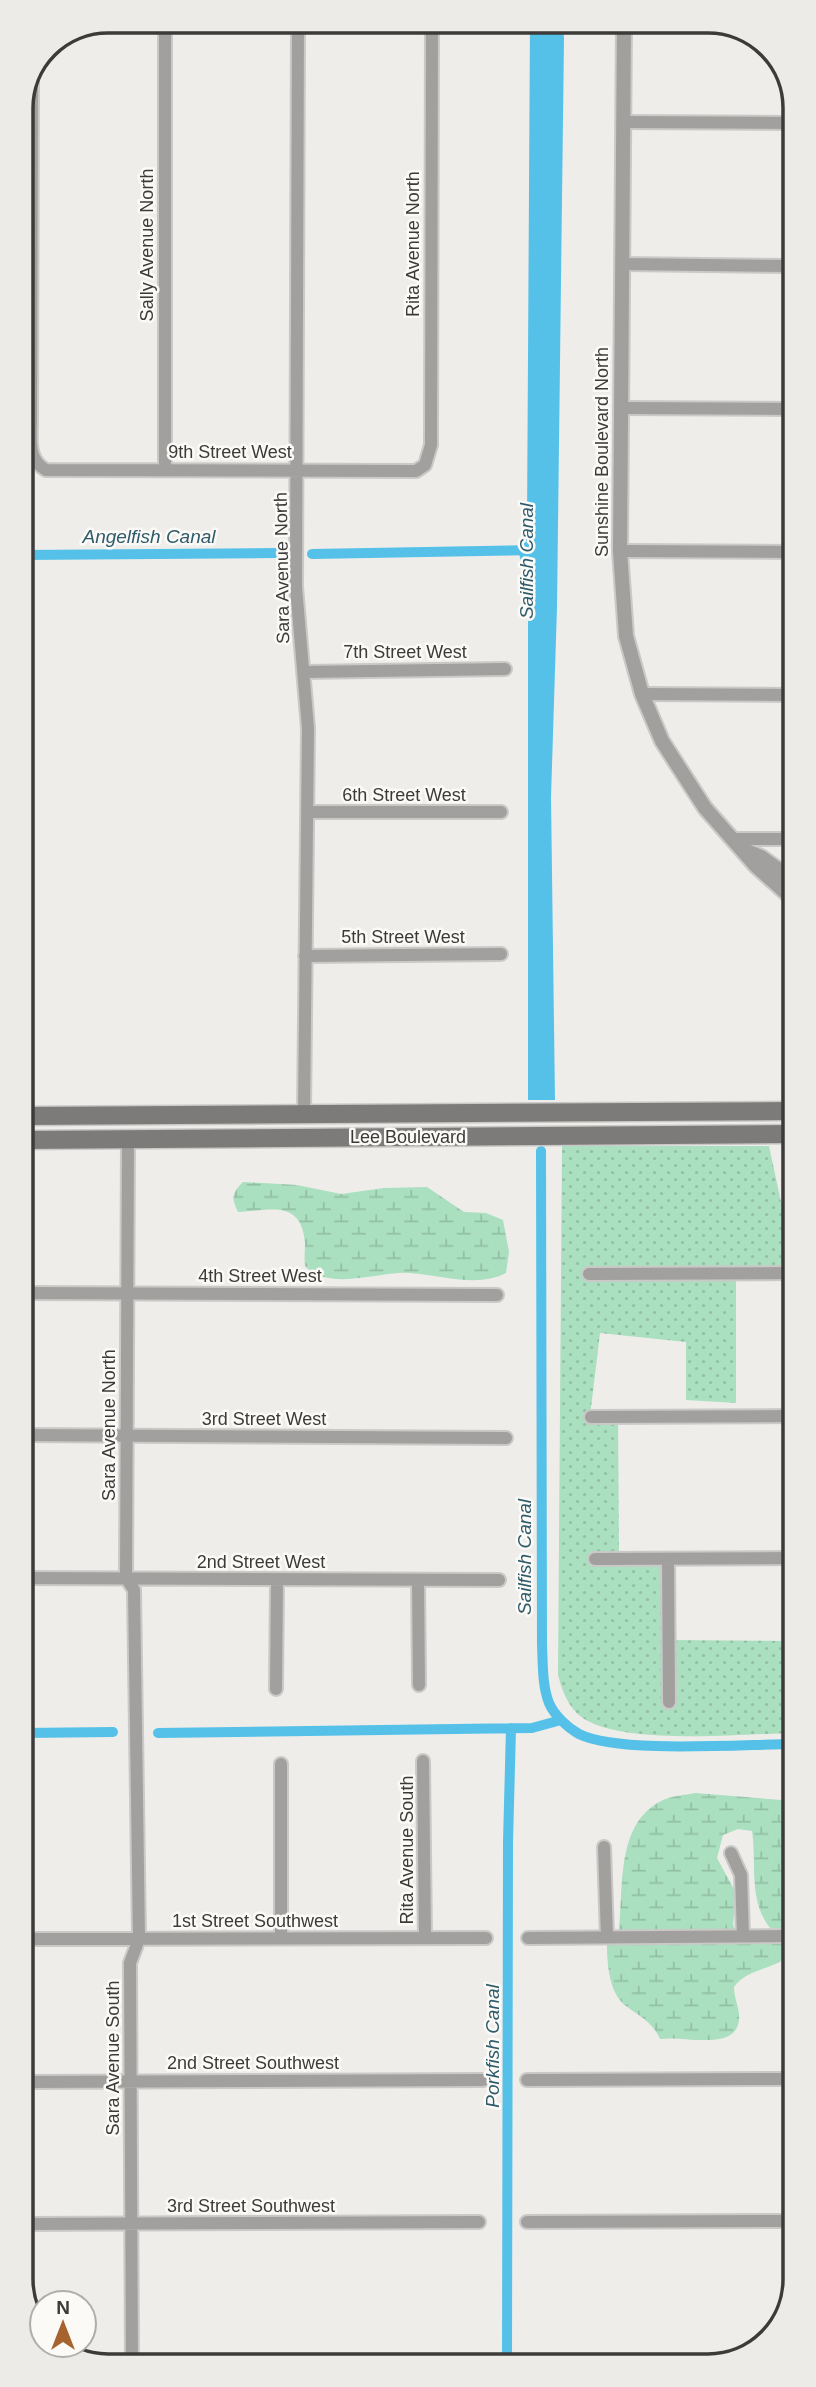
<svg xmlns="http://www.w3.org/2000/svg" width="816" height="2387" font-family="Helvetica,sans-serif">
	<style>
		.grass { fill: url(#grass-dots) }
		.wetland { fill: url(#wetland-marsh) }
		.water { fill: #55c1e8 }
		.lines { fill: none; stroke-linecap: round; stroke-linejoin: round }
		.canal { stroke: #55c1e8; stroke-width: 10 }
		.minor-casing { stroke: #cac9c7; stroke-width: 16 }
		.tertiary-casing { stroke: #cac9c7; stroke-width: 18 }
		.secondary-casing { stroke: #cac9c7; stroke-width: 21 }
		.minor { stroke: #a1a09f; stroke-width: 12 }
		.tertiary { stroke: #a1a09f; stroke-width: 14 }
		.secondary { stroke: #7d7b7a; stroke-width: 18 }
		.labels { text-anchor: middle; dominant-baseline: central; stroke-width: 5; stroke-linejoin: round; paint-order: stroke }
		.street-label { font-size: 18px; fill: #3c3b3a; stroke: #fbfaf7 }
		.water-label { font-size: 19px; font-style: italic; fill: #2e5b6c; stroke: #fbfaf7 }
		.rim { fill: none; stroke: #3c3b3a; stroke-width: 3.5 }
	</style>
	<defs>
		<pattern id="grass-dots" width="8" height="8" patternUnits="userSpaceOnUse" patternTransform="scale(1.75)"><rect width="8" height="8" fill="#aadfbf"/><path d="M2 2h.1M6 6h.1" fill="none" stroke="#93c0a5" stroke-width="1.8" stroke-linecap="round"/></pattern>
		<pattern id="wetland-marsh" width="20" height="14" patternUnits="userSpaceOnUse" patternTransform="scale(1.75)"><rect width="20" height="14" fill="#aadfbf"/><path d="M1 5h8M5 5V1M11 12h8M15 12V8" fill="none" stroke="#93c0a5"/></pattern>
	</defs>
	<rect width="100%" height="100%" fill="#eeedea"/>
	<!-- grass -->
	<path class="grass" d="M 562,1146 L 769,1146 L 781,1202 L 794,1202 L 794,1273 L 736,1274 L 736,1403 L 686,1400 L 686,1342 L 600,1333 L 590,1416 L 618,1417 L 619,1557 L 676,1564 L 663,1640 L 794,1641 L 794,1733 C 740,1734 630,1745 586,1720 C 569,1710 563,1693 558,1675 Z"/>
	<!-- wetland -->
	<path class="wetland" d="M 243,1182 L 297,1185 L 341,1194 L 384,1188 L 427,1187 L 464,1212 L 486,1213 L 503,1220 L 509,1252 L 506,1273 C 478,1288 440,1275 410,1273 C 378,1271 331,1292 305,1266 C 304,1259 305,1252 305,1244 C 302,1198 269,1211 238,1212 C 231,1198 232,1193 243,1182 Z
		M 695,1793 L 794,1801 L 795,1928 L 770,1928 C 748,1900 757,1865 752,1831 L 738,1829 L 723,1835 L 717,1858 L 736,1893 L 733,1925 L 742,1944 L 791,1944 L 794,1948 C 780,1972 749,1965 734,1987 C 734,1997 738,2005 739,2014 C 742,2054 684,2035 660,2039 C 652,2021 640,2017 626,2006 C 609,1993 607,1964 607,1944 L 617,1944 C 626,1897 611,1825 663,1800 C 672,1796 685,1795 695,1793 Z"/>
	<!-- water -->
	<path class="water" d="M 530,21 L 561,21 L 564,37 L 557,607 L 551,797 L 555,1100 L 528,1100 L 528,577 C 523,565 515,553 521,539 C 524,532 527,531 527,523 Z"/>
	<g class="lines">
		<!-- canal -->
		<path class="canal" d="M 312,554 L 532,550
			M 22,555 L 277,553
			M 541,1151 L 542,1645 C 543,1664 542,1685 549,1703 C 554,1715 568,1728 579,1734 C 619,1754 745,1744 794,1744
			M 23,1733 L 113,1732
			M 158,1733 L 532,1728 L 561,1720
			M 507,2364 L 508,1842 L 511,1728"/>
		<defs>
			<path id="minor" d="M 298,21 L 296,587 L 308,728 L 304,1114
				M 32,79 L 31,420 C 31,440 27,459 46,470 L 416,471 L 425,465 L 431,445 L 432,21
				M 623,122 L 792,123
				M 622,264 L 792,266
				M 621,408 L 793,409
				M 165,470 L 165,21
				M 620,551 L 793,552
				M 304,672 L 505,669
				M 642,694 L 793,695
				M 307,812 L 501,812
				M 732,839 L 793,839
				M 305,956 L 501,954
				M 128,1140 L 126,1578 L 134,1590 L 139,1939 L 130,1963 L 132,2366
				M 589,1274 L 794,1273
				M 23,1293 L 497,1295
				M 591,1417 L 794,1416
				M 23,1435 L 506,1438
				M 595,1559 L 794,1558
				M 668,1559 L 669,1702
				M 23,1578 L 499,1580
				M 418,1580 L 419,1685
				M 276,1689 L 277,1580
				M 423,1761 L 425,1938
				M 281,1764 L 281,1938
				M 604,1847 L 607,1937
				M 731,1853 L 741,1875 L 743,1936
				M 528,1938 L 795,1936
				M 23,1939 L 486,1938
				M 527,2080 L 795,2079
				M 24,2082 L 483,2080
				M 527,2222 L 795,2221
				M 24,2224 L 479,2222"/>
			<path id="tertiary" d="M 624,21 L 620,551 L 626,636 L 642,694 L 662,741 L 705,808 L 756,866 L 793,899
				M 744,850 L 761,857 L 793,880"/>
			<path id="secondary" d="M 22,1116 L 793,1111
				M 22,1140 L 793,1134"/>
		</defs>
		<!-- minor casing -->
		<use href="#minor" class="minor-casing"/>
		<!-- tertiary casing -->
		<use href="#tertiary" class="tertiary-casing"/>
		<!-- secondary casing -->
		<use href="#secondary" class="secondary-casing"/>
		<!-- minor -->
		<use href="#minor" class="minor"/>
		<!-- tertiary -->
		<use href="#tertiary" class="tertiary"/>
		<!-- secondary -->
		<use href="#secondary" class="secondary"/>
	</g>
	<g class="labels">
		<!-- street labels -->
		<g class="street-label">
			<text transform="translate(413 244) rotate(-90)">Rita Avenue North</text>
			<text transform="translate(147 245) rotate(-90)">Sally Avenue North</text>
			<text x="230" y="452">9th Street West</text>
			<text transform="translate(602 452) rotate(-90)">Sunshine Boulevard North</text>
			<text transform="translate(282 568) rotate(-91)">Sara Avenue North</text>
			<text x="405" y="652">7th Street West</text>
			<text x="404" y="795">6th Street West</text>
			<text x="403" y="937">5th Street West</text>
			<text x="408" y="1137">Lee Boulevard</text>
			<text x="260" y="1276">4th Street West</text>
			<text x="264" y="1419">3rd Street West</text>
			<text transform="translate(109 1425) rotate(-90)">Sara Avenue North</text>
			<text x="261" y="1562">2nd Street West</text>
			<text transform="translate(407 1850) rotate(-90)">Rita Avenue South</text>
			<text x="255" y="1921">1st Street Southwest</text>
			<text transform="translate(113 2058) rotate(-90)">Sara Avenue South</text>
			<text x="253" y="2063">2nd Street Southwest</text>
			<text x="251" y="2206">3rd Street Southwest</text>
		</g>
		<!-- water labels -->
		<g class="water-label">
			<text x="149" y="536">Angelfish Canal</text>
			<text transform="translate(526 561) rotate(-90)">Sailfish Canal</text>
			<text transform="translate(524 1557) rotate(-90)">Sailfish Canal</text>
			<text transform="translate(492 2046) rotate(-90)">Porkfish Canal</text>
		</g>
	</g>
	<!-- crop -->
	<path d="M0 0H816V2387H0ZM108 33H708A75 75 0 0 1 783 108V2279A75 75 0 0 1 708 2354H108A75 75 0 0 1 33 2279V108A75 75 0 0 1 108 33Z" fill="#ecebe8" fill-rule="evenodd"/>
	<path class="rim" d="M108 33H708A75 75 0 0 1 783 108V2279A75 75 0 0 1 708 2354H108A75 75 0 0 1 33 2279V108A75 75 0 0 1 108 33Z"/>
	<!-- north arrow -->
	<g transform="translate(63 2324)"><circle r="33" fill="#fbfaf7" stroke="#afaeab" stroke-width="2"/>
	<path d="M0-5L12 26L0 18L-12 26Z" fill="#a66330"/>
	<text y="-10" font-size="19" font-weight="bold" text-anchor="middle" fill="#3c3b3a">N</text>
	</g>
</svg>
